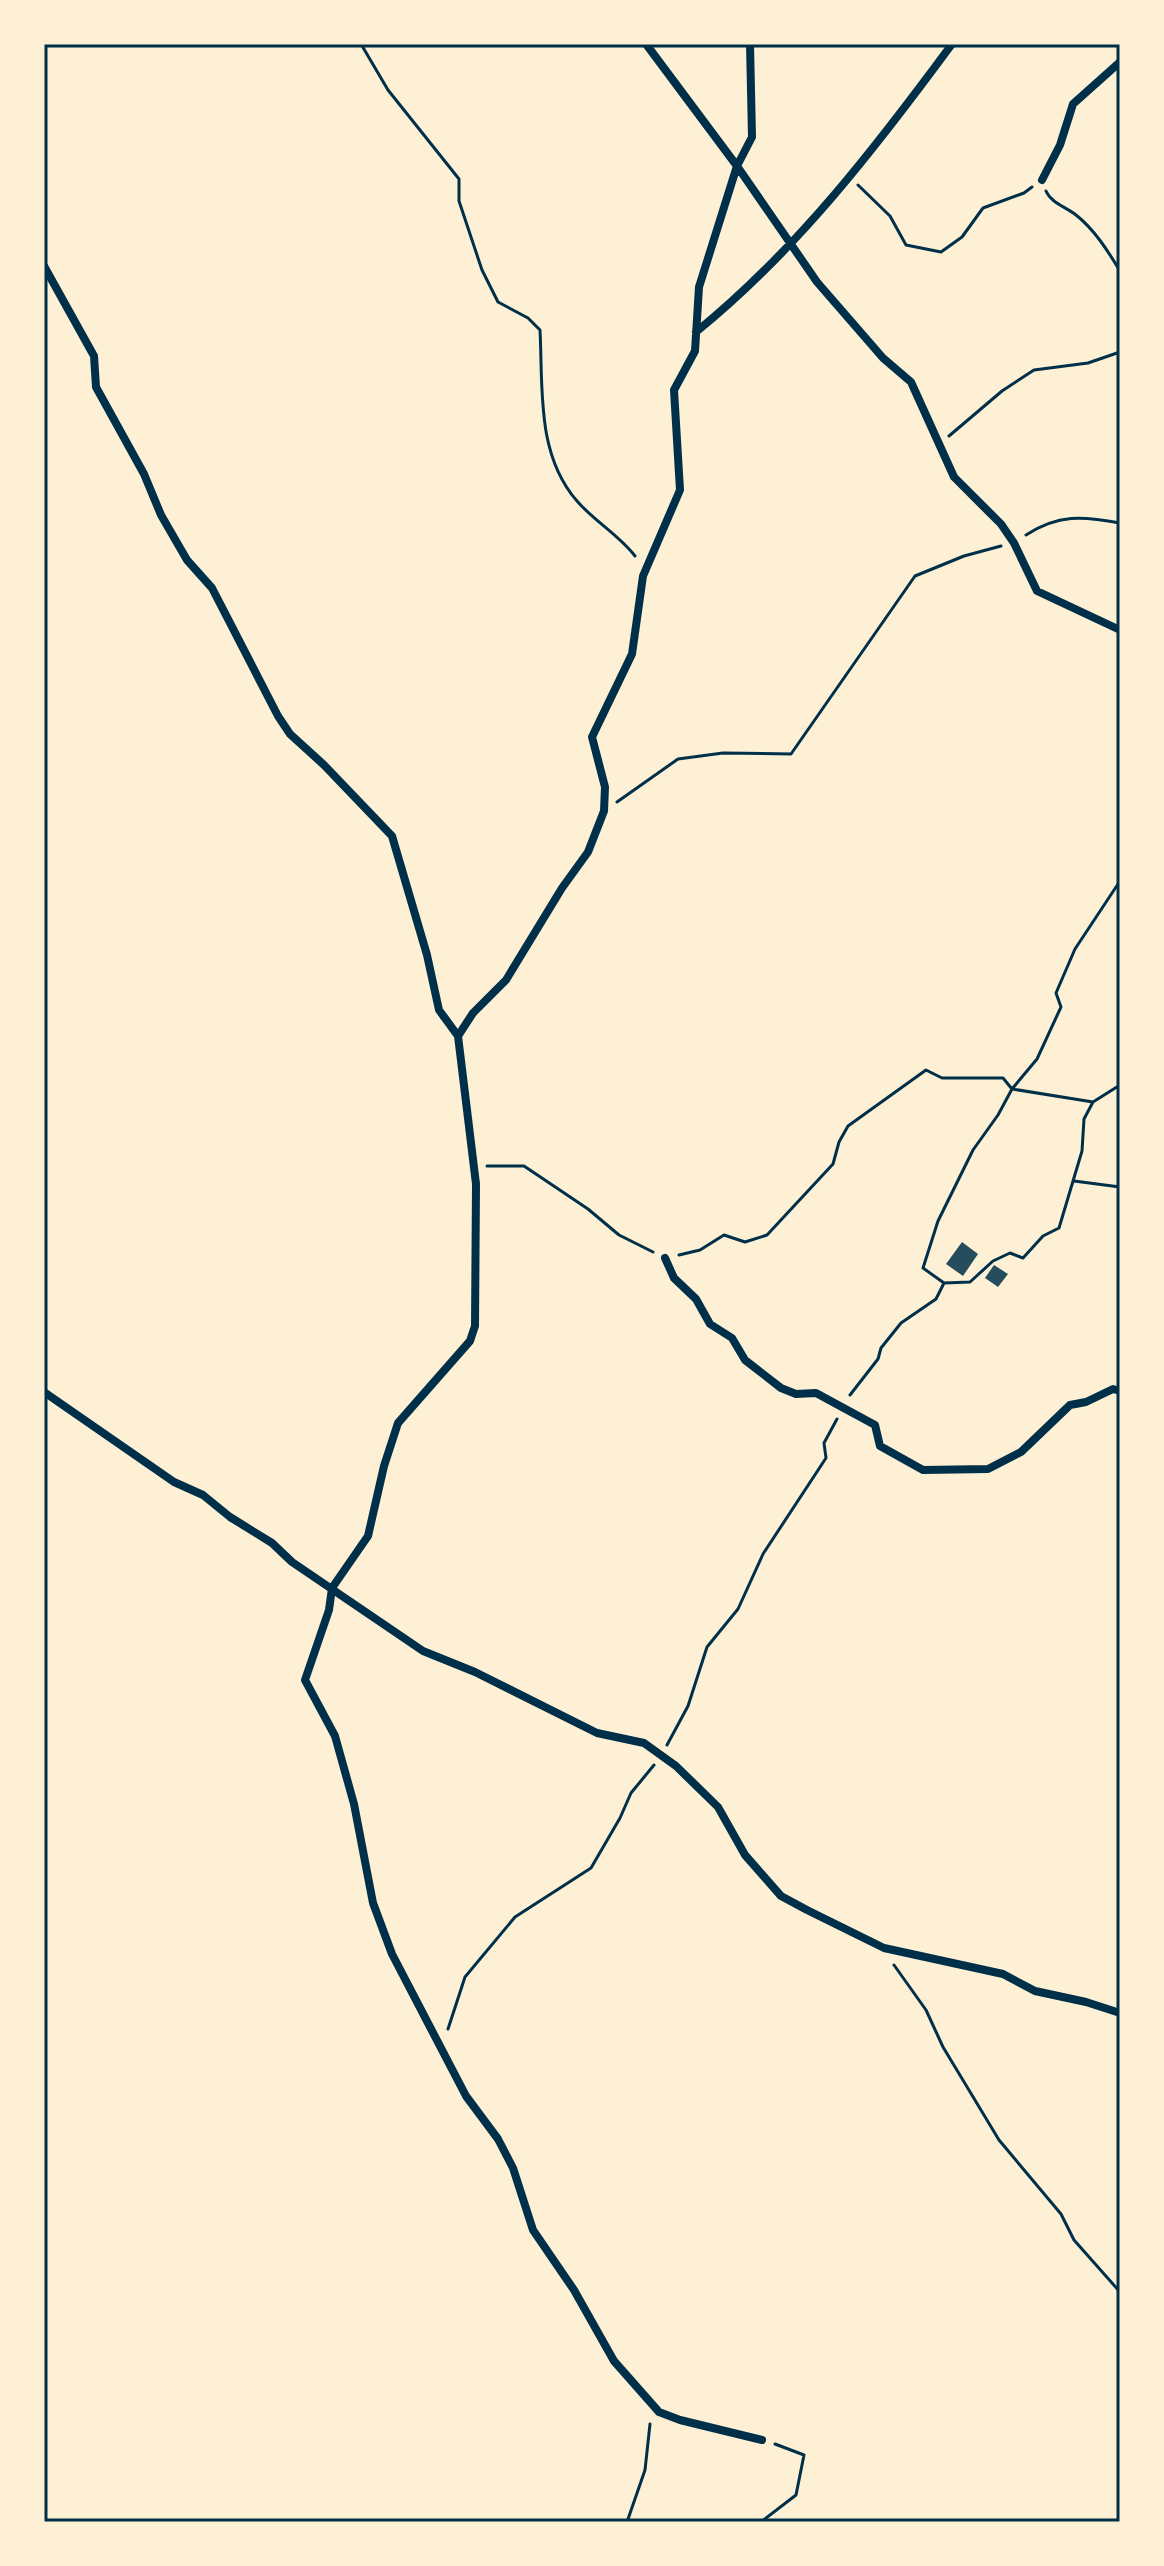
<svg xmlns="http://www.w3.org/2000/svg" width="1164" height="2566" font-family="'Public Sans',sans-serif">
	<style>
		.building { fill: #264d5e }
		.lines { fill: none; stroke-linecap: round; stroke-linejoin: round }
		.path { stroke: #003049; stroke-width: 3 }
		.minor { stroke: #003049; stroke-width: 8 }
		.neatline { fill: none; stroke: #003049; stroke-width: 3 }
	</style>
	<rect width="100%" height="100%" fill="#fdf0d5"/>
	<!-- building -->
	<path class="building" d="M 962,1242 L 978,1254 L 963,1276 L 946,1264 Z
		M 994,1265 L 1008,1274 L 998,1287 L 985,1278 Z"/>
	<g class="lines">
		<!-- path -->
		<path class="path" d="M 361,44 L 388,90 L 459,179 L 459,201 L 482,270 L 498,302 L 528,318 L 540,330 C 543,388 536,454 577,501 C 594,521 619,535 635,556
			M 858,185 L 890,216 L 906,245 L 941,252 L 962,237 L 983,208 L 1024,193 L 1032,187
			M 1046,191 C 1051,203 1066,207 1076,215 C 1094,229 1108,251 1120,271
			M 949,436 L 1002,391 L 1034,370 L 1088,363 L 1120,352
			M 1026,535 C 1058,514 1083,516 1120,523
			M 617,802 L 678,759 L 723,753 L 791,754 L 915,576 L 964,556 L 1001,546
			M 487,1166 L 524,1166 L 588,1209 L 619,1235 L 653,1252
			M 1074,1181 L 1120,1187
			M 679,1255 L 700,1250 L 724,1235 L 745,1242 L 767,1235 L 833,1164 L 839,1142 L 848,1126 L 926,1070 L 942,1078 L 1003,1078 L 1012,1089 L 1093,1102 L 1120,1085
			M 944,1283 L 923,1268 L 938,1221 L 973,1150 L 998,1115 L 1012,1089 L 1037,1059 L 1061,1007 L 1056,993 L 1075,949 L 1120,881
			M 850,1395 L 878,1359 L 881,1348 L 901,1323 L 936,1299 L 944,1283 L 970,1282 L 993,1261 L 1010,1253 L 1023,1258 L 1043,1236 L 1059,1228 L 1082,1151 L 1084,1119 L 1093,1102
			M 667,1745 L 688,1706 L 707,1647 L 738,1609 L 763,1554 L 826,1458 L 824,1443 L 837,1419
			M 894,1965 L 926,2010 L 943,2047 L 999,2140 L 1061,2214 L 1074,2240 L 1120,2292
			M 448,2029 L 465,1977 L 515,1917 L 591,1868 L 620,1818 L 631,1793 L 654,1765
			M 627,2522 L 645,2470 L 650,2424
			M 761,2522 L 796,2495 L 804,2455 L 775,2444"/>
		<!-- minor -->
		<path class="minor" d="M 646,44 L 737,166 L 817,282 L 883,358 L 911,382 L 954,477 L 1001,524 L 1014,543 L 1037,591 L 1120,630
			M 750,44 L 752,137 L 737,166 L 699,287 L 695,351 L 674,390 L 680,490 L 643,576 L 632,654 L 592,737 L 605,787 L 604,811 L 588,852 L 562,888 L 506,980 L 473,1013 L 458,1036 L 476,1184 L 475,1326 L 470,1341 L 398,1423 L 384,1466 L 368,1536 L 332,1588 L 329,1610 L 305,1680 L 335,1736 L 354,1804 L 373,1903 L 392,1954 L 466,2096 L 498,2139 L 513,2168 L 533,2230 L 574,2290 L 614,2361 L 659,2412 L 680,2420 L 762,2440
			M 1042,180 L 1060,145 L 1073,104 L 1120,62
			M 44,266 L 94,356 L 96,387 L 144,474 L 161,515 L 187,560 L 212,588 L 278,716 L 290,734 L 324,765 L 392,836 L 427,955 L 439,1010 L 458,1036
			M 696,332 C 796,251 876,147 952,44
			M 665,1258 L 674,1278 L 696,1299 L 710,1324 L 732,1338 L 745,1360 L 781,1388 L 796,1394 L 816,1393 L 875,1425 L 880,1446 L 923,1470 L 988,1469 L 1021,1452 L 1070,1405 L 1086,1402 L 1113,1389 L 1120,1391
			M 44,1392 L 174,1482 L 203,1495 L 230,1517 L 272,1543 L 292,1562 L 423,1651 L 475,1672 L 597,1733 L 644,1743 L 676,1766 L 718,1807 L 745,1855 L 781,1896 L 807,1910 L 884,1948 L 1003,1974 L 1035,1991 L 1086,2002 L 1120,2013"/>
	</g>
	<!-- border -->
	<rect width="1164" height="2566" fill="none" stroke="#fdf0d5" stroke-width="92"/>
	<rect x="46" y="46" width="1072" height="2474" class="neatline"/>
</svg>
